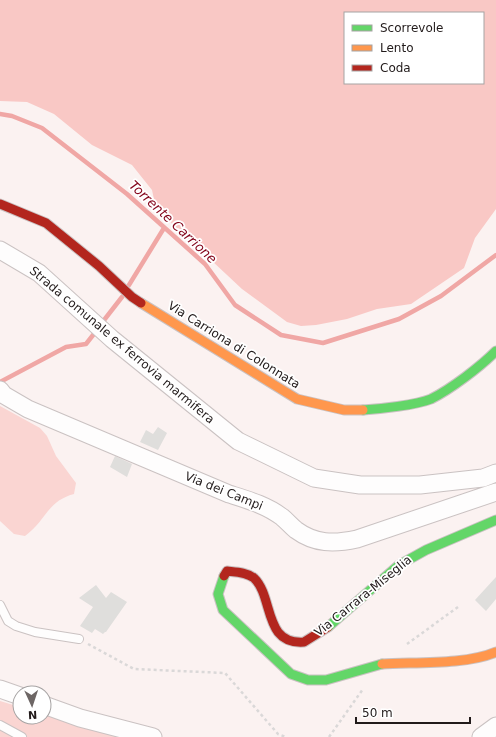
<svg xmlns="http://www.w3.org/2000/svg" width="496" height="737" font-family="'DejaVu Sans',sans-serif">
	<style>
		.green { fill: #fad5d2 }
		.forest { fill: #f9c8c5; fill-rule: evenodd }
		.lines { fill: none; stroke-linecap: round; stroke-linejoin: round }
		.stream { stroke: #f0a7a5; stroke-width: 4.5 }
		.building { fill: #dfdedc }
		.lane-casing { stroke: #cac2c2; stroke-width: 10 }
		.street-casing { stroke: #cac2c2; stroke-width: 19 }
		.fast-casing { stroke: #cac2c2; stroke-width: 11 }
		.slow-casing { stroke: #cac2c2; stroke-width: 11 }
		.jam-casing { stroke: #cac2c2; stroke-width: 11 }
		.path { stroke: #dad8d8; stroke-width: 2.5; stroke-dasharray: 3 3; stroke-linecap: butt }
		.lane { stroke: #fefdfd; stroke-width: 8 }
		.street { stroke: #fefdfd; stroke-width: 17 }
		.fast { stroke: #63d668; stroke-width: 9 }
		.slow { stroke: #ff974d; stroke-width: 9 }
		.jam { stroke: #b3261e; stroke-width: 9 }
		.labels { text-anchor: middle; dominant-baseline: central; stroke-width: 3.5; stroke-linejoin: round; paint-order: stroke }
		.street-label { font-size: 12px; fill: #211a1a; stroke: #fff }
		.water-label { font-size: 13px; font-style: italic; fill: #83041a; stroke: #fff }
	</style>
	<rect width="100%" height="100%" fill="#fbf2f1"/>
	<!-- green -->
	<path class="green" d="M 0,406 L 40,428 L 47,436 L 56,456 L 76,483 L 74,494 C 47,501 46,521 25,536 L 14,534 L 0,521 Z
		M 0,701 L 20,707 L 20,717 L 44,717 L 44,714 L 127,737 L 0,737 Z"/>
	<!-- forest -->
	<path class="forest" d="M 0,0 L 496,0 L 496,209 L 475,238 L 464,268 L 411,304 L 377,309 L 347,319 L 316,325 L 301,326 L 287,322 L 242,289 L 165,217 L 155,204 L 152,190 L 132,165 L 92,145 L 54,114 L 27,102 L 0,101 ZM 345,13 L 483,13 L 483,83 L 345,83 Z"/>
	<g class="lines">
		<!-- stream -->
		<path class="stream" d="M 0,114 L 12,116 L 42,128 L 127,194 L 205,264 L 235,305 L 281,335 L 323,343 L 399,319 L 441,296 L 496,255
			M 129,285 L 164,228
			M 101,324 L 122,297
			M 0,382 L 66,347 L 86,344 L 97,330"/>
	</g>
	<!-- building -->
	<path class="building" d="M 158,427 L 167,433 L 158,450 L 140,442 L 146,430 L 153,434 Z
		M 115,456 L 132,464 L 127,477 L 110,467 Z
		M 496,577 L 496,599 L 486,611 L 475,600 Z
		M 96,585 L 106,598 L 111,592 L 127,602 L 106,632 L 105,632 L 103,634 L 95,629 L 92,633 L 80,626 L 93,607 L 79,598 Z"/>
	<g class="lines">
		<defs>
			<path id="lane" d="M 0,605 L 8,621 L 16,626 L 35,632 L 79,639
				M 0,725 L 22,737"/>
			<path id="street" d="M 0,250 L 39,273 L 112,339 L 238,441 L 314,478 L 360,485 L 420,485 L 483,478 L 496,473
				M 0,390 L 4,395 L 28,409 L 229,494 C 248,500 266,505 282,517 C 287,521 291,526 296,530 C 315,544 334,544 357,539 L 496,492
				M 0,689 L 20,696
				M 44,705 L 80,718 L 153,737
				M 481,737 L 496,726"/>
			<path id="fast" d="M 363,410 C 380,409 416,405 431,399 C 451,389 480,367 496,351
				M 224,576 L 218,594 L 223,610 L 291,674 L 308,680 L 326,680 L 382,664
				M 328,627 L 399,565 L 426,550 L 496,520"/>
			<path id="slow" d="M 141,303 L 297,399 L 344,410 L 363,410
				M 382,664 C 415,662 466,665 496,652"/>
			<path id="jam" d="M 0,204 L 46,223 L 99,266 L 132,297 L 141,303
				M 224,576 L 227,571 C 236,572 246,572 254,578 C 274,597 263,645 304,642 L 328,627"/>
		</defs>
		<!-- lane casing -->
		<use href="#lane" class="lane-casing"/>
		<!-- street casing -->
		<use href="#street" class="street-casing"/>
		<!-- fast casing -->
		<use href="#fast" class="fast-casing"/>
		<!-- slow casing -->
		<use href="#slow" class="slow-casing"/>
		<!-- jam casing -->
		<use href="#jam" class="jam-casing"/>
		<!-- path -->
		<path class="path" d="M 88,644 L 134,669 L 225,673 L 278,734 L 286,737
			M 407,644 L 458,607
			M 329,737 L 363,689"/>
		<!-- lane -->
		<use href="#lane" class="lane"/>
		<!-- street -->
		<use href="#street" class="street"/>
		<!-- fast -->
		<use href="#fast" class="fast"/>
		<!-- slow -->
		<use href="#slow" class="slow"/>
		<!-- jam -->
		<use href="#jam" class="jam"/>
	</g>
	<g class="labels">
		<!-- street labels -->
		<g class="street-label">
			<text transform="translate(122 345) rotate(40)">Strada comunale ex ferrovia marmifera</text>
			<text transform="translate(234 345) rotate(32)">Via Carriona di Colonnata</text>
			<text transform="translate(224 491) rotate(22)">Via dei Campi</text>
			<text transform="translate(363 596) rotate(-39)">Via Carrara-Miseglia</text>
		</g>
		<!-- water labels -->
		<g class="water-label">
			<text transform="translate(173 222) rotate(43)">Torrente Carrione</text>
		</g>
	</g>
	<!-- legend -->
	<rect x="344" y="12" width="140" height="72" fill="#ffffff" stroke="#a6a3a3"/>
	<rect x="352" y="25" width="20" height="6" fill="#63d668" stroke="#a6a3a3"/>
	<text x="380" y="32" font-size="12" fill="#211a1a">Scorrevole</text>
	<rect x="352" y="45" width="20" height="6" fill="#ff974d" stroke="#a6a3a3"/>
	<text x="380" y="52" font-size="12" fill="#211a1a">Lento</text>
	<rect x="352" y="65" width="20" height="6" fill="#b3261e" stroke="#a6a3a3"/>
	<text x="380" y="72" font-size="12" fill="#211a1a">Coda</text>
	<!-- north arrow -->
	<g transform="translate(32 705) rotate(177)"><circle r="19" fill="#ffffff" stroke="#a6a3a3"/>
	<path d="M0-3L7 15L0 10L-7 15Z" fill="#6d6665"/>
	<text y="-6" font-size="11" font-weight="bold" text-anchor="middle" fill="#211a1a">N</text>
	</g>
	<!-- scale -->
	<path d="M356 717v6h114v-6" fill="none" stroke="#211a1a" stroke-width="2"/>
	<text x="362" y="717" font-size="12" fill="#211a1a" stroke="#ffffff" stroke-width="3" paint-order="stroke">50 m</text>
</svg>
